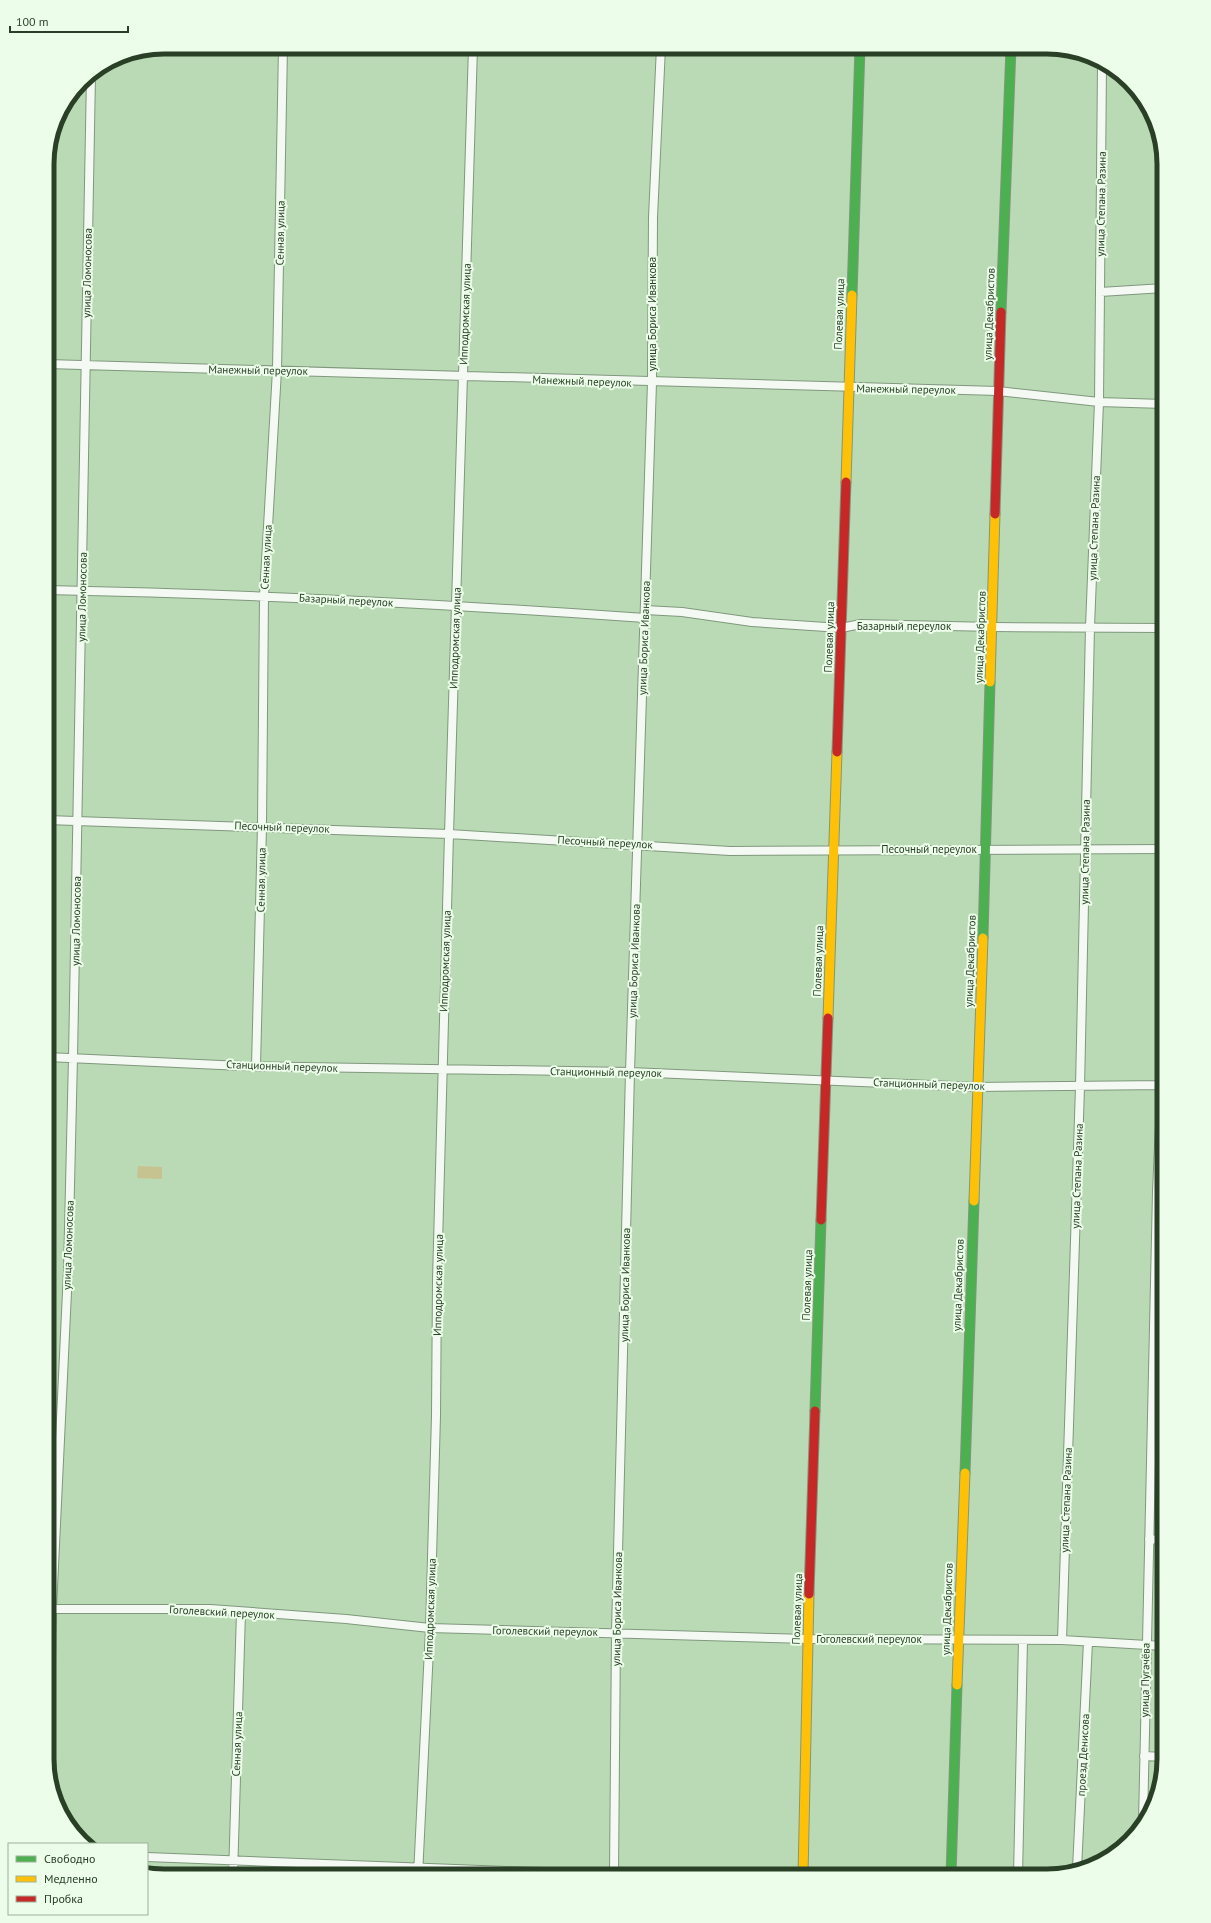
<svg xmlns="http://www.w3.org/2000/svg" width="1211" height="1923" font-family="'PT Sans',sans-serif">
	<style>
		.green { fill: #c7c390 }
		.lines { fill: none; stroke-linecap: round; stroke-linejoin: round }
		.street-casing { stroke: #7f987c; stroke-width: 10 }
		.fast-casing { stroke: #7f987c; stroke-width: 11 }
		.slow-casing { stroke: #7f987c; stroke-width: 11 }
		.jam-casing { stroke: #7f987c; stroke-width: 11 }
		.street { stroke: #f5f9f4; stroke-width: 8 }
		.fast { stroke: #4caf50; stroke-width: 9 }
		.slow { stroke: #ffc107; stroke-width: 9 }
		.jam { stroke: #c62828; stroke-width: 9 }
		.labels { text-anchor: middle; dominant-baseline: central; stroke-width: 4; stroke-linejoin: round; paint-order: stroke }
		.street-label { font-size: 11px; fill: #294026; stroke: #ecfde9 }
		.rim { fill: none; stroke: #294026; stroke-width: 5 }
	</style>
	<rect width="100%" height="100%" fill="#badab5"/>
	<!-- green -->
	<path class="green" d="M 138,1166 L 162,1167 L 162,1179 L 137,1178 Z"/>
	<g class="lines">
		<defs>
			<path id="street" d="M 1100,292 L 1164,288
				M 47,364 L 998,391 L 1099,402 L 1164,404
				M 47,590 C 247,594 446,604 645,618
				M 645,610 L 682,612 L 752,622 L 841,628 L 861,624 L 993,627 L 1164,628
				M 47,820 L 449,834 L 730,851 L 1164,849
				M 47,1057 L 242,1066 L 630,1072 L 977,1087 L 1164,1085
				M 256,1066 L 262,826 L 264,596 L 277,370 L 283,47
				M 1149,1539 L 1164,1540
				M 48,1609 L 210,1609 L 346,1619 L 430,1628 L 808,1639 L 1062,1640 L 1164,1646
				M 1062,1640 L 1080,1087 L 1090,627 L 1099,402 L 1102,64
				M 1144,1756 L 1164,1757
				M 49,1766 L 52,1608 L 68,1271 L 73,1057 L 91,75
				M 1143,1822 L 1157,1192 L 1164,1034
				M 147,1857 L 507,1871 L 614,1874 L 707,1874 L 741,1876
				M 1077,1869 L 1088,1642
				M 233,1876 L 241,1612
				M 418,1876 L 430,1628 L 436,1416 L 437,1281 L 449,834 L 473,47
				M 614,1876 L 616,1632 L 630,1072 L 652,382 L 653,217 L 661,47
				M 1018,1876 L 1023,1640"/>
			<path id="fast" d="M 852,295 L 860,47
				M 1001,312 L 1011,47
				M 983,938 L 990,682
				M 815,1411 L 821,1220
				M 965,1473 L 974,1201
				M 951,1876 L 957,1685"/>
			<path id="slow" d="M 846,482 L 852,295
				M 990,682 L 995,514
				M 828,1018 L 837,752
				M 974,1201 L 983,938
				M 957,1685 L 965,1473
				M 803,1876 L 809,1594"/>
			<path id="jam" d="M 995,514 L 1001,312
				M 837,752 L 846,482
				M 821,1220 L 828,1018
				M 809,1594 L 815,1411"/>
		</defs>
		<!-- street casing -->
		<use href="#street" class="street-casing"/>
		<!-- fast casing -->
		<use href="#fast" class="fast-casing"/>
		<!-- slow casing -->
		<use href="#slow" class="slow-casing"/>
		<!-- jam casing -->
		<use href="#jam" class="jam-casing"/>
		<!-- street -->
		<use href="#street" class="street"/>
		<!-- fast -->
		<use href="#fast" class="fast"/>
		<!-- slow -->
		<use href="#slow" class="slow"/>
		<!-- jam -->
		<use href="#jam" class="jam"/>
	</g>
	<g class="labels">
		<!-- street labels -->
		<g class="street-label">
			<text transform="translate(1101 204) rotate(-89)">улица Степана Разина</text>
			<text transform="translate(280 233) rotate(-89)">Сенная улица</text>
			<text transform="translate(87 273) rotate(-89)">улица Ломоносова</text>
			<text transform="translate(465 314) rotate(-88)">Ипподромская улица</text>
			<text transform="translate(652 314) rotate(-90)">улица Бориса Иванкова</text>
			<text transform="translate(839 314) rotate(-88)">Полевая улица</text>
			<text transform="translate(989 314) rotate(-88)">улица Декабристов</text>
			<text transform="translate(258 370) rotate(1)">Манежный переулок</text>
			<text transform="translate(582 381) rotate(2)">Манежный переулок</text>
			<text transform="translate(906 389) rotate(1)">Манежный переулок</text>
			<text transform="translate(1094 528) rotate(-88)">улица Степана Разина</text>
			<text transform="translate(266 557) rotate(-87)">Сенная улица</text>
			<text transform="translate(82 597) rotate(-89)">улица Ломоносова</text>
			<text transform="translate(346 600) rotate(3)">Базарный переулок</text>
			<text x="904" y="626">Базарный переулок</text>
			<text transform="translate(829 637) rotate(-88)">Полевая улица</text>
			<text transform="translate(980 637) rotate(-88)">улица Декабристов</text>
			<text transform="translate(455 638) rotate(-88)">Ипподромская улица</text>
			<text transform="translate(644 638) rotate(-88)">улица Бориса Иванкова</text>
			<text transform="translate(282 827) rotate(2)">Песочный переулок</text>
			<text transform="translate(605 842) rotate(3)">Песочный переулок</text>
			<text x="929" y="849">Песочный переулок</text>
			<text transform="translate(1085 852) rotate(-89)">улица Степана Разина</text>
			<text transform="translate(261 880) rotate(-89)">Сенная улица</text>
			<text transform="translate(76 921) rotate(-89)">улица Ломоносова</text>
			<text transform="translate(445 961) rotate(-88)">Ипподромская улица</text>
			<text transform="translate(634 961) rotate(-88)">улица Бориса Иванкова</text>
			<text transform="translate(818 961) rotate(-88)">Полевая улица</text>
			<text transform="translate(970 961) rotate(-88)">улица Декабристов</text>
			<text transform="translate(282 1066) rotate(2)">Станционный переулок</text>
			<text transform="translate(606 1072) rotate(1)">Станционный переулок</text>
			<text transform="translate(929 1084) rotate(2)">Станционный переулок</text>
			<text transform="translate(1077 1176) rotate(-88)">улица Степана Разина</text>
			<text transform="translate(68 1245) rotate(-88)">улица Ломоносова</text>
			<text transform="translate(438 1285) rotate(-89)">Ипподромская улица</text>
			<text transform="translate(625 1285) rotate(-89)">улица Бориса Иванкова</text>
			<text transform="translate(807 1285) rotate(-88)">Полевая улица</text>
			<text transform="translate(958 1285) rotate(-88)">улица Декабристов</text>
			<text transform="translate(1066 1500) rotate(-88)">улица Степана Разина</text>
			<text transform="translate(430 1609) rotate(-88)">Ипподромская улица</text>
			<text transform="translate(617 1609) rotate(-89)">улица Бориса Иванкова</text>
			<text transform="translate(797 1609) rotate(-88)">Полевая улица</text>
			<text transform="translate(947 1609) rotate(-88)">улица Декабристов</text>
			<text transform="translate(222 1612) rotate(3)">Гоголевский переулок</text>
			<text transform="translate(545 1631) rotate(1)">Гоголевский переулок</text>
			<text x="869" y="1639">Гоголевский переулок</text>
			<text transform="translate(1145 1680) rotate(-89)">улица Пугачёва</text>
			<text transform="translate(237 1744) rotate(-88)">Сенная улица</text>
			<text transform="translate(1083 1755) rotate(-87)">проезд Денисова</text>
		</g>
	</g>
	<!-- crop -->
	<path d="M0 0H1211V1923H0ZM164 54H1047A110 110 0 0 1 1157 164V1759A110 110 0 0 1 1047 1869H164A110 110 0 0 1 54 1759V164A110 110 0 0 1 164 54Z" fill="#ecfde9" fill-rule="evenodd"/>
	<path class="rim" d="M164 54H1047A110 110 0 0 1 1157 164V1759A110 110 0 0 1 1047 1869H164A110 110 0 0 1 54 1759V164A110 110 0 0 1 164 54Z"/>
	<!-- legend -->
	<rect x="8" y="1843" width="140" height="72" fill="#ecfde9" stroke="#9eb19b"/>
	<rect x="16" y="1856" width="20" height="6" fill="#4caf50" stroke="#9eb19b"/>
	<text x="44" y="1863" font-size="12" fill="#294026">Свободно</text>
	<rect x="16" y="1876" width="20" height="6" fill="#ffc107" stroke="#9eb19b"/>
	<text x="44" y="1883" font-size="12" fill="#294026">Медленно</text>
	<rect x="16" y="1896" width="20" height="6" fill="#c62828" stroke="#9eb19b"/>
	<text x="44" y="1903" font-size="12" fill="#294026">Пробка</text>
	<!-- scale -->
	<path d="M10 26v6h118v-6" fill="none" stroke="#294026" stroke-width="2"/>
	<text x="16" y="26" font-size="12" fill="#294026" stroke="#ecfde9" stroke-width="3" paint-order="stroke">100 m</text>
</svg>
